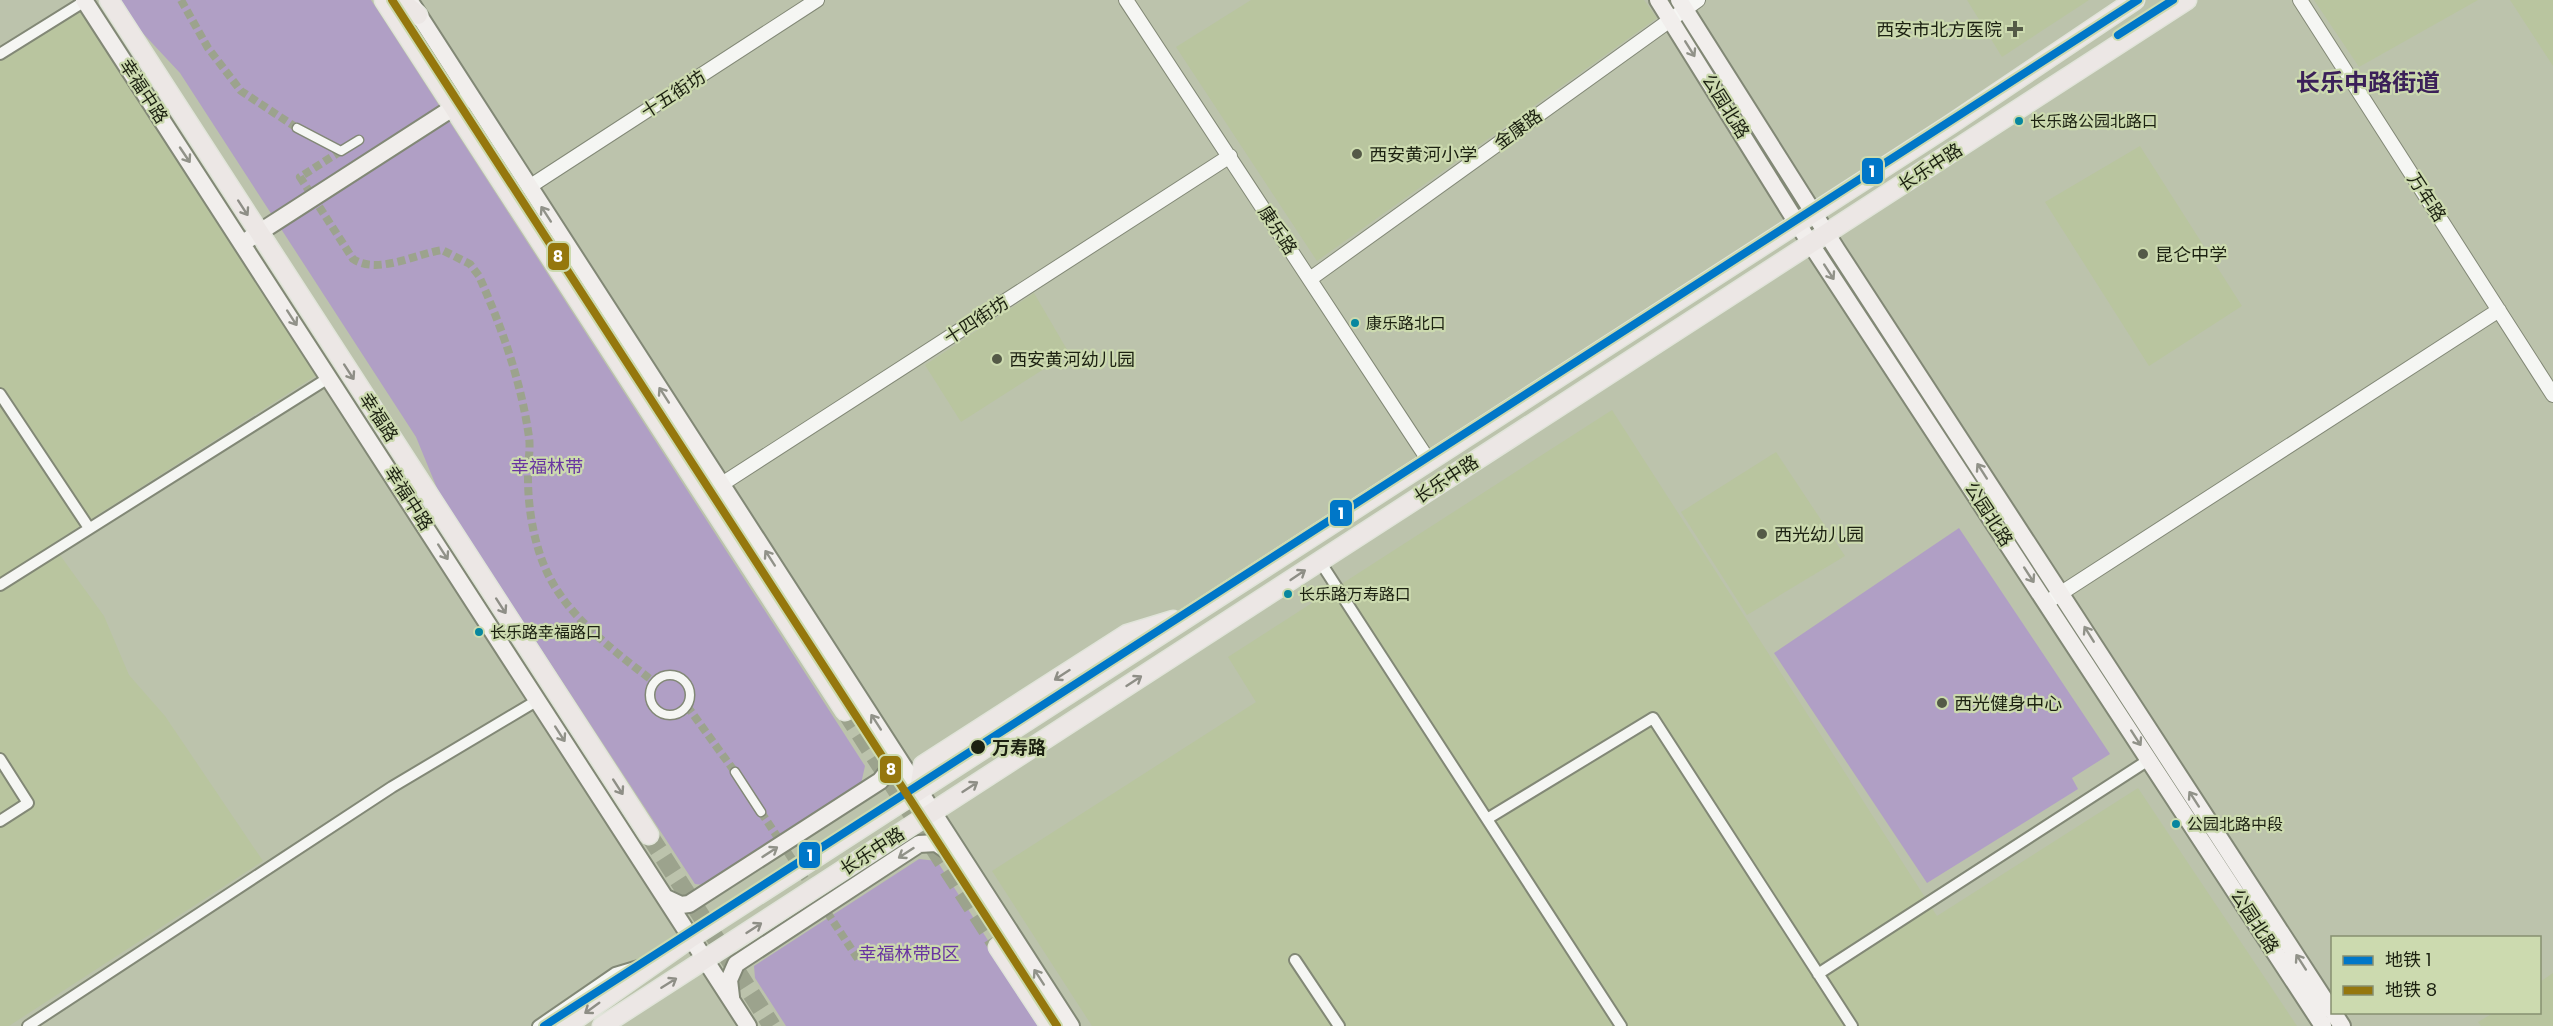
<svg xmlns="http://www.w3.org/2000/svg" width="2553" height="1026" font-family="Poppins,'Noto Sans SC',sans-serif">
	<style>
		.built { fill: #b9c59f }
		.green { fill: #b09fc5 }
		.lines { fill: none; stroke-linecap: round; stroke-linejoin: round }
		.pedestrian-tunnel { stroke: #9ca38d; stroke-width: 8; stroke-dasharray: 8 4; stroke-linecap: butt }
		.primary-tunnel { stroke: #9ca38d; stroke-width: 18; stroke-dasharray: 18 9; stroke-linecap: butt }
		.pedestrian-casing { stroke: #828876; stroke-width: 11 }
		.minor-casing { stroke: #828876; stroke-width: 14 }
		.tertiary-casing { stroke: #828876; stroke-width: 16 }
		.secondary-casing { stroke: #828876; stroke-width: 20 }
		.primary-casing { stroke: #e1e4da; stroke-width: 21 }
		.pedestrian { stroke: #f5f6f3; stroke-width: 8 }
		.minor { stroke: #f5f6f3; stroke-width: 10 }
		.tertiary { stroke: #f5f6f3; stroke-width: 14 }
		.secondary { stroke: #f1eeec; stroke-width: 16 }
		.primary { stroke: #ece7e5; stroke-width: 18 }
		.metro-1-casing { stroke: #ccdaaf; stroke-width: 12 }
		.metro-2-casing { stroke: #ccdaaf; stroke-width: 12 }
		.metro-1 { stroke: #0077c8; stroke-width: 8 }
		.metro-2 { stroke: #95770d; stroke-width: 8 }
		.oneway { stroke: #919289 }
		.oneway2 { stroke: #8e8e86 }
		.poi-dot { fill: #545a47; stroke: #ccdaaf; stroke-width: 2 }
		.bus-dot { fill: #07879f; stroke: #ccdaaf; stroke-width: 2 }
		.stop-dot { fill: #1c2111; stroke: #ccdaaf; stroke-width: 2 }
		.labels { text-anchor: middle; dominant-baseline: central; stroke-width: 4.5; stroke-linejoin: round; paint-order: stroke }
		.bus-label { font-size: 16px; fill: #1c2111; stroke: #ccdaaf; text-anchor: start }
		.poi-label { font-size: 18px; fill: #1c2111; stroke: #ccdaaf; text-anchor: start }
		.street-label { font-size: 18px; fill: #1c2111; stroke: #ccdaaf }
		.park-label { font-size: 18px; fill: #6935a1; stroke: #ccdaaf }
		.stop-label { font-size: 18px; font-weight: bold; fill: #1c2111; stroke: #ccdaaf; text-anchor: start }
		.district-label { font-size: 24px; font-weight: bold; fill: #3b2059; stroke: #ccdaaf }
		.line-badge { stroke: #ccdaaf; stroke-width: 2 }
		.badge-label { font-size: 16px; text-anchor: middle; font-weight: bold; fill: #fff }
	</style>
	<rect width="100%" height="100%" fill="#bcc3ac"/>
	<!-- built -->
	<path class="built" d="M 1251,0 L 1644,0 L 1657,18 L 1317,261 L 1176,47 Z
		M 1967,0 L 2089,0 L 2002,57 Z
		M 2314,0 L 2478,0 L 2359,67 Z
		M 2510,0 L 2553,0 L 2553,66 Z
		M 81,10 L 320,373 L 52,544 L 104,616 L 129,675 L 165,716 L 263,861 L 9,1026 L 0,1026 L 0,60 Z
		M 2140,146 L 2242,306 L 2149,366 L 2045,202 Z
		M 1034,293 L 1069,353 L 961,422 L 925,365 Z
		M 1612,410 L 1937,916 L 2138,788 L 2297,1026 L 1092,1026 L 992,871 L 1256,702 L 1228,657 Z
		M 1776,452 L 1845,556 L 1747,615 L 1681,512 Z
		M 2553,973 L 2553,1026 L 2481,1026 L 2478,1022 L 2493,1013 L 2540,1012 L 2540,982 Z"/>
	<!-- green -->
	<path class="green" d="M 120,0 L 371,0 L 865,766 L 861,784 L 704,885 L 695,884 L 439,493 L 416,437 L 180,73 L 138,28 Z
		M 1959,528 L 2110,754 L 2072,778 L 2078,789 L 1927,883 L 1774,653 Z
		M 919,859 L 937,861 L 1043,1026 L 786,1026 L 755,978 L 754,966 Z"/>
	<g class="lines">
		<!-- pedestrian-tunnel -->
		<path class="pedestrian-tunnel" d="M 181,0 L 208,48 L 241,91 L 297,128
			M 341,151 L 300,177 L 353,259 C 378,275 415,254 442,250 L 470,264 L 479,276 C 502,328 521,381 529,437 C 531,451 527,465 528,478 C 528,511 535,551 551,580 C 574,622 617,653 654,682
			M 687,706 L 735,772
			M 761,812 L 858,959"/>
		<!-- primary-tunnel -->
		<path class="primary-tunnel" d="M 845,711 L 998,947
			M 649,835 L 772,1026"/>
		<defs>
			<path id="pedestrian" d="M 297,128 L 341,151 L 359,140
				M650 695a20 20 0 1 1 40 0a20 20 0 1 1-40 0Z
				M 735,772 L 761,812"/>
			<path id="minor" d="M 0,54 L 85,1
				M 0,394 L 89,528
				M 1319,560 L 1621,1026
				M 0,585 L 330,377
				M 0,759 L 28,803 L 0,821
				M 1487,819 L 1653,718 L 1852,1026
				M 1295,960 L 1339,1026
				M 1818,974 L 2150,759
				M 28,1026 L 392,787 L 538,700
				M 538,1026 L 615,973 L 645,964"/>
			<path id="tertiary" d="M 1126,0 L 1429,461
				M 2300,0 L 2553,395
				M 529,187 L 817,0
				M 1310,279 L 1698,0
				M 722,484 L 1230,156
				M 2052,599 L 2499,310"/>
			<path id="secondary" d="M 84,0 L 748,1026
				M 1658,0 L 1797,223 L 2323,1026
				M 1679,0 L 1837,250 L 2332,1011
				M 411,3 L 1071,1026
				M 249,239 L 465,100
				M 666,898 L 681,905 L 689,904 L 880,781 L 892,766 L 891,748
				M 731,997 L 729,980 L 736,964 L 919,844 L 936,843 L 958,858
				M 2333,1012 L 2342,1026"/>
			<path id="primary" d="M 109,0 L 649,835
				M 384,0 L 845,711
				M 400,0 L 418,15
				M 919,789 L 923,765 L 1127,634 L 1173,620
				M 998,947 L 1050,1026
				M 566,1026 L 691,938 L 1951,124 L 2135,0
				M 602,1026 L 2187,0"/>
		</defs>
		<!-- pedestrian casing -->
		<use href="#pedestrian" class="pedestrian-casing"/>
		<!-- minor casing -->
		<use href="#minor" class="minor-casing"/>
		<!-- tertiary casing -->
		<use href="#tertiary" class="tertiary-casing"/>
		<!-- secondary casing -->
		<use href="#secondary" class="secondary-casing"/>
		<!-- primary casing -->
		<use href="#primary" class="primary-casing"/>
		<!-- pedestrian -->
		<use href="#pedestrian" class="pedestrian"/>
		<!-- minor -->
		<use href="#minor" class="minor"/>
		<!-- tertiary -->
		<use href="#tertiary" class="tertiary"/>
		<!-- secondary -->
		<use href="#secondary" class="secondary"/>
		<!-- primary -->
		<use href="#primary" class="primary"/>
		<defs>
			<path id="metro-1" d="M 2118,35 L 2173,0
				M 544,1026 L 2138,0"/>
			<path id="metro-2" d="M 392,0 L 1057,1026"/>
		</defs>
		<!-- metro-1 casing -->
		<use href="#metro-1" class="metro-1-casing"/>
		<!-- metro-2 casing -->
		<use href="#metro-2" class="metro-2-casing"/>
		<!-- metro-1 -->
		<use href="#metro-1" class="metro-1"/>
		<!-- metro-2 -->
		<use href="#metro-2" class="metro-2"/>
	</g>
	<!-- one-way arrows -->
	<defs><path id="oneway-shaft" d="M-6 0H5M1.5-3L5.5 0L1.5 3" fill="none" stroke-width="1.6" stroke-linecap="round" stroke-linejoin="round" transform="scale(1.5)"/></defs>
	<g class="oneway">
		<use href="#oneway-shaft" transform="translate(1690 49) rotate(58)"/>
		<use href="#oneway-shaft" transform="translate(185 155) rotate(56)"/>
		<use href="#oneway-shaft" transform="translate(546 214) rotate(-123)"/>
		<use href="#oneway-shaft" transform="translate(1829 272) rotate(57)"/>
		<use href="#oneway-shaft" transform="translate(292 318) rotate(57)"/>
		<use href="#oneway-shaft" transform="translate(664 395) rotate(-123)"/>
		<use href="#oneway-shaft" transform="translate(1982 471) rotate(-123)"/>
		<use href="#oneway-shaft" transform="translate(443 552) rotate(57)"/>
		<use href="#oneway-shaft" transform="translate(770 558) rotate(-123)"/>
		<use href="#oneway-shaft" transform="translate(2029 575) rotate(57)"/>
		<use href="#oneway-shaft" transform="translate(2089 634) rotate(-122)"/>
		<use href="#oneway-shaft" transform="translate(876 722) rotate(-123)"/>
		<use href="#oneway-shaft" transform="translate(560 734) rotate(57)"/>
		<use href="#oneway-shaft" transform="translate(2136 738) rotate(57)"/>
		<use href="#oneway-shaft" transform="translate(2194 799) rotate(-123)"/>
		<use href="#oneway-shaft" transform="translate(770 852) rotate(-33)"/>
		<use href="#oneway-shaft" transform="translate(906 853) rotate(147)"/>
		<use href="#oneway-shaft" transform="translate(2301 962) rotate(-123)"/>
		<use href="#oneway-shaft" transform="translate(1039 977) rotate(-123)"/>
	</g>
	<g class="oneway2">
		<use href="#oneway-shaft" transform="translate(243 208) rotate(57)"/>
		<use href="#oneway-shaft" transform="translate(349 372) rotate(57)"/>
		<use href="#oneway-shaft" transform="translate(1298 575) rotate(-34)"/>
		<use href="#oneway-shaft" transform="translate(501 606) rotate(57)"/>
		<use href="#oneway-shaft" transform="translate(1062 675) rotate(147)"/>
		<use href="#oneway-shaft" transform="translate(1134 681) rotate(-33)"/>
		<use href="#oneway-shaft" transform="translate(618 787) rotate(57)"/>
		<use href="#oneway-shaft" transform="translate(970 787) rotate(-33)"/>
		<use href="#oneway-shaft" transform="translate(754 928) rotate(-33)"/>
		<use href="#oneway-shaft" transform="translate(669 983) rotate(-32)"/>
		<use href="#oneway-shaft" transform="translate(592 1008) rotate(144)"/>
	</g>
	<!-- markers -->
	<g class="poi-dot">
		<path d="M2012 20h6v6h6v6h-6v6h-6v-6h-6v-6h6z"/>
		<circle cx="1357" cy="154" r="6"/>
		<circle cx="2143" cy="254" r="6"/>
		<circle cx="997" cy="359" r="6"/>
		<circle cx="1762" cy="534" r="6"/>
		<circle cx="1942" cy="703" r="6"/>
	</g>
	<g class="bus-dot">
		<circle cx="2019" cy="121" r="5"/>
		<circle cx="1355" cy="323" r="5"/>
		<circle cx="1288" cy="594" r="5"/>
		<circle cx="479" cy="632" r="5"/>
		<circle cx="2176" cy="824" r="5"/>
	</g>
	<circle class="stop-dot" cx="978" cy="747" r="8"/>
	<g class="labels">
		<!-- bus labels -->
		<g class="bus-label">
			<text x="2030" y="121">长乐路公园北路口</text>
			<text x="1366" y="323">康乐路北口</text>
			<text x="1299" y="594">长乐路万寿路口</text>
			<text x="490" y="632">长乐路幸福路口</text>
			<text x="2187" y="824">公园北路中段</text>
		</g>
		<!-- poi labels -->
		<g class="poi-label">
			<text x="2002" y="29" text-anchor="end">西安市北方医院</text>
			<text x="1369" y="154">西安黄河小学</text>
			<text x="2155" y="254">昆仑中学</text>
			<text x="1009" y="359">西安黄河幼儿园</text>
			<text x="1774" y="534">西光幼儿园</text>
			<text x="1954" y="703">西光健身中心</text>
		</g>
		<!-- street labels -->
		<g class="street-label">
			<text transform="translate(144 91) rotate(57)">幸福中路</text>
			<text transform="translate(673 94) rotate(-33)">十五街坊</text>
			<text transform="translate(1726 106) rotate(58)">公园北路</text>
			<text transform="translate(1518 129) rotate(-36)">金康路</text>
			<text transform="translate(1930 167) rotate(-33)">长乐中路</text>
			<text transform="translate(2427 197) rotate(57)">万年路</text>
			<text transform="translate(1278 230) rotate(57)">康乐路</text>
			<text transform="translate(976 320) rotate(-33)">十四街坊</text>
			<text transform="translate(379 417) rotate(57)">幸福路</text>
			<text transform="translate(1446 479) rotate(-33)">长乐中路</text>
			<text transform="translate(409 498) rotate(57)">幸福中路</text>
			<text transform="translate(1989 514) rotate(57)">公园北路</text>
			<text transform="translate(872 851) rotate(-33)">长乐中路</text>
			<text transform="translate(2255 921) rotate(57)">公园北路</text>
		</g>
		<!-- park labels -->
		<g class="park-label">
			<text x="547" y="466">幸福林带</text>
			<text x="909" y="953">幸福林带B区</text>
		</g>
		<!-- stop labels -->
		<g class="stop-label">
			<text x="992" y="747">万寿路</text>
		</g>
		<!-- district labels -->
		<g class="district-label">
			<text x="2368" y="82">长乐中路街道</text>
		</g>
	</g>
	<g class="line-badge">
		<rect x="1861" y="157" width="23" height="28" rx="6" fill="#0077c8"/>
		<rect x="547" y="242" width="23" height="29" rx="6" fill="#95770d"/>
		<rect x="1329" y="499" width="24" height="28" rx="6" fill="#0077c8"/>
		<rect x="879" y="755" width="23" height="29" rx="6" fill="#95770d"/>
		<rect x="798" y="841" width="23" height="28" rx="6" fill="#0077c8"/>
	</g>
	<g class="badge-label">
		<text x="1872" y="177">1</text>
		<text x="558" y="262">8</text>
		<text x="1341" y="519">1</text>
		<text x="891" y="775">8</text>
		<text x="810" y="861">1</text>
	</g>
	<!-- legend -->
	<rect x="2331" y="936" width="210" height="78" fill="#ccdaaf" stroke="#869070" stroke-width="1.5"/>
	<rect x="2343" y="956" width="30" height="9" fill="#0077c8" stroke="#869070" stroke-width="1.5"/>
	<text x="2385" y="966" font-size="18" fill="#1c2111">地铁 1</text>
	<rect x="2343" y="986" width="30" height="9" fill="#95770d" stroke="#869070" stroke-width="1.5"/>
	<text x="2385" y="996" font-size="18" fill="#1c2111">地铁 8</text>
</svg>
